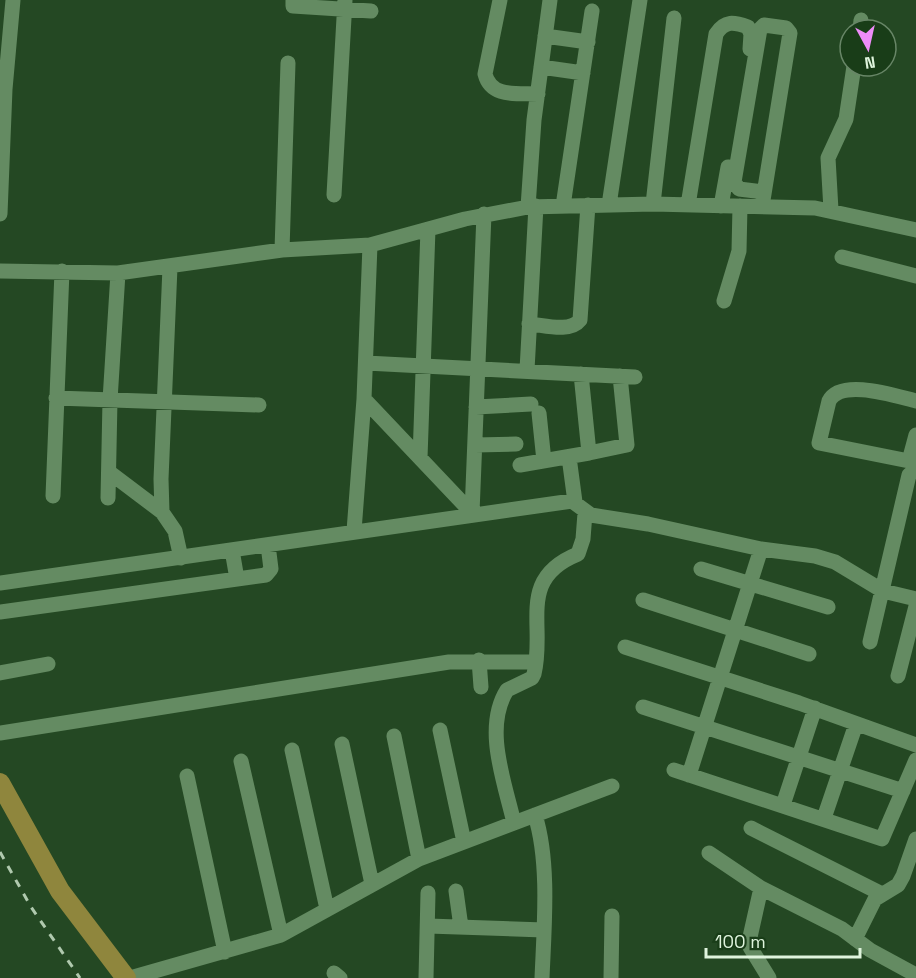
<svg xmlns="http://www.w3.org/2000/svg" width="916" height="978" font-family="'Space Grotesk',sans-serif">
	<style>
		.lines { fill: none; stroke-linecap: round; stroke-linejoin: round }
		.minor { stroke: #648b62; stroke-width: 15 }
		.major { stroke: #8f863d; stroke-width: 20 }
		.rail { stroke: #b0c9ae; stroke-width: 3; stroke-dasharray: 8 8; stroke-linecap: butt }
	</style>
	<rect width="100%" height="100%" fill="#244823"/>
	<g class="lines">
		<!-- minor -->
		<path class="minor" d="M 293,0 L 293,6 L 371,11
			M 500,0 L 485,74 C 491,98 517,93 538,94
			M 860,30 L 861,20
			M 545,36 L 588,42
			M 541,67 L 583,73
			M 334,195 L 345,0
			M 653,204 L 674,18
			M 609,205 L 640,0
			M 688,205 L 716,34 C 725,20 734,22 748,27 L 751,34 L 750,49
			M 563,206 L 592,11
			M 721,206 L 728,167
			M 762,206 L 764,194 L 790,33 L 786,28 L 764,25 L 760,29 L 734,182 L 739,189 L 764,192
			M 528,207 L 534,120 L 550,0
			M 831,210 L 828,158 L 846,119 L 854,66
			M 0,214 L 5,89 L 13,0
			M 282,250 L 288,63
			M 842,257 L 916,276
			M 170,267 L 161,479 L 162,512 L 175,531 L 181,558
			M 0,271 L 118,273 L 282,250 L 370,245 L 465,219 L 528,207 L 653,204 L 815,208 L 916,230
			M 724,301 L 739,251 L 740,206
			M 529,324 C 544,325 570,333 580,320 L 588,205
			M 366,363 L 635,377
			M 527,370 L 536,206
			M 56,398 L 259,405
			M 364,399 L 472,513
			M 916,401 C 895,396 841,378 829,401 L 819,443 L 909,461 L 916,435
			M 476,407 L 531,404
			M 539,413 L 544,461
			M 475,445 L 516,444
			M 589,453 L 627,445 L 620,376
			M 569,457 L 575,502
			M 420,458 L 428,229
			M 520,465 L 589,453 L 581,374
			M 109,472 L 162,512
			M 53,496 L 62,271
			M 108,498 L 110,400 L 118,273
			M 472,513 L 484,214
			M 354,531 L 364,399 L 370,245
			M 232,550 L 237,579
			M 701,569 L 828,607
			M 0,583 L 572,501 L 591,515 L 648,524 L 761,549 L 815,556 L 835,562 L 883,591 L 916,599
			M 643,600 L 809,654
			M 0,612 L 266,575 L 271,569 L 268,545
			M 870,642 L 909,475 L 916,469
			M 625,647 L 799,703 L 916,745
			M 479,660 L 481,687
			M 0,673 L 48,664
			M 898,676 L 916,606
			M 643,707 L 903,791
			M 440,730 L 464,842
			M 0,733 L 449,662 L 536,662
			M 394,736 L 419,859
			M 342,744 L 372,884
			M 292,750 L 327,909
			M 241,761 L 281,935
			M 674,770 L 882,839 L 916,760
			M 689,775 L 761,549
			M 187,776 L 225,952
			M 783,805 L 815,708
			M 535,815 C 550,863 544,928 542,978
			M 824,818 L 856,724
			M 514,823 C 505,783 483,728 507,690 L 532,678 L 534,674 C 546,625 516,579 578,554 L 583,539 L 585,513
			M 751,828 L 882,894
			M 709,853 L 761,888 L 842,929 L 870,950 L 916,975
			M 761,888 L 750,937 L 750,947 L 769,978
			M 456,891 L 461,927
			M 428,926 L 544,930
			M 855,939 L 875,899 L 898,885 L 903,876 L 916,839
			M 334,973 L 340,978
			M 130,978 L 281,935 L 419,859 L 612,786
			M 426,978 L 428,893
			M 611,978 L 612,916"/>
		<!-- major -->
		<path class="major" d="M 0,783 L 60,891 L 126,978"/>
		<!-- rail -->
		<path class="rail" d="M 0,852 L 31,907 L 80,978"/>
	</g>
	<!-- north arrow -->
	<g transform="translate(868 48) rotate(172)"><circle r="28" fill="#193d18" stroke="#688667" stroke-width="1.5"/>
	<path d="M0-4.5L10 22L0 15L-10 22Z" fill="#ee8cf9"/>
	<text y="-9" font-size="16" font-weight="bold" text-anchor="middle" fill="#dff4dd">N</text>
	</g>
	<!-- scale -->
	<path d="M706 948v9h154v-9" fill="none" stroke="#dff4dd" stroke-width="3"/>
	<text x="715" y="948" font-size="18" fill="#dff4dd" stroke="#193d18" stroke-width="4.5" paint-order="stroke">100 m</text>
</svg>
